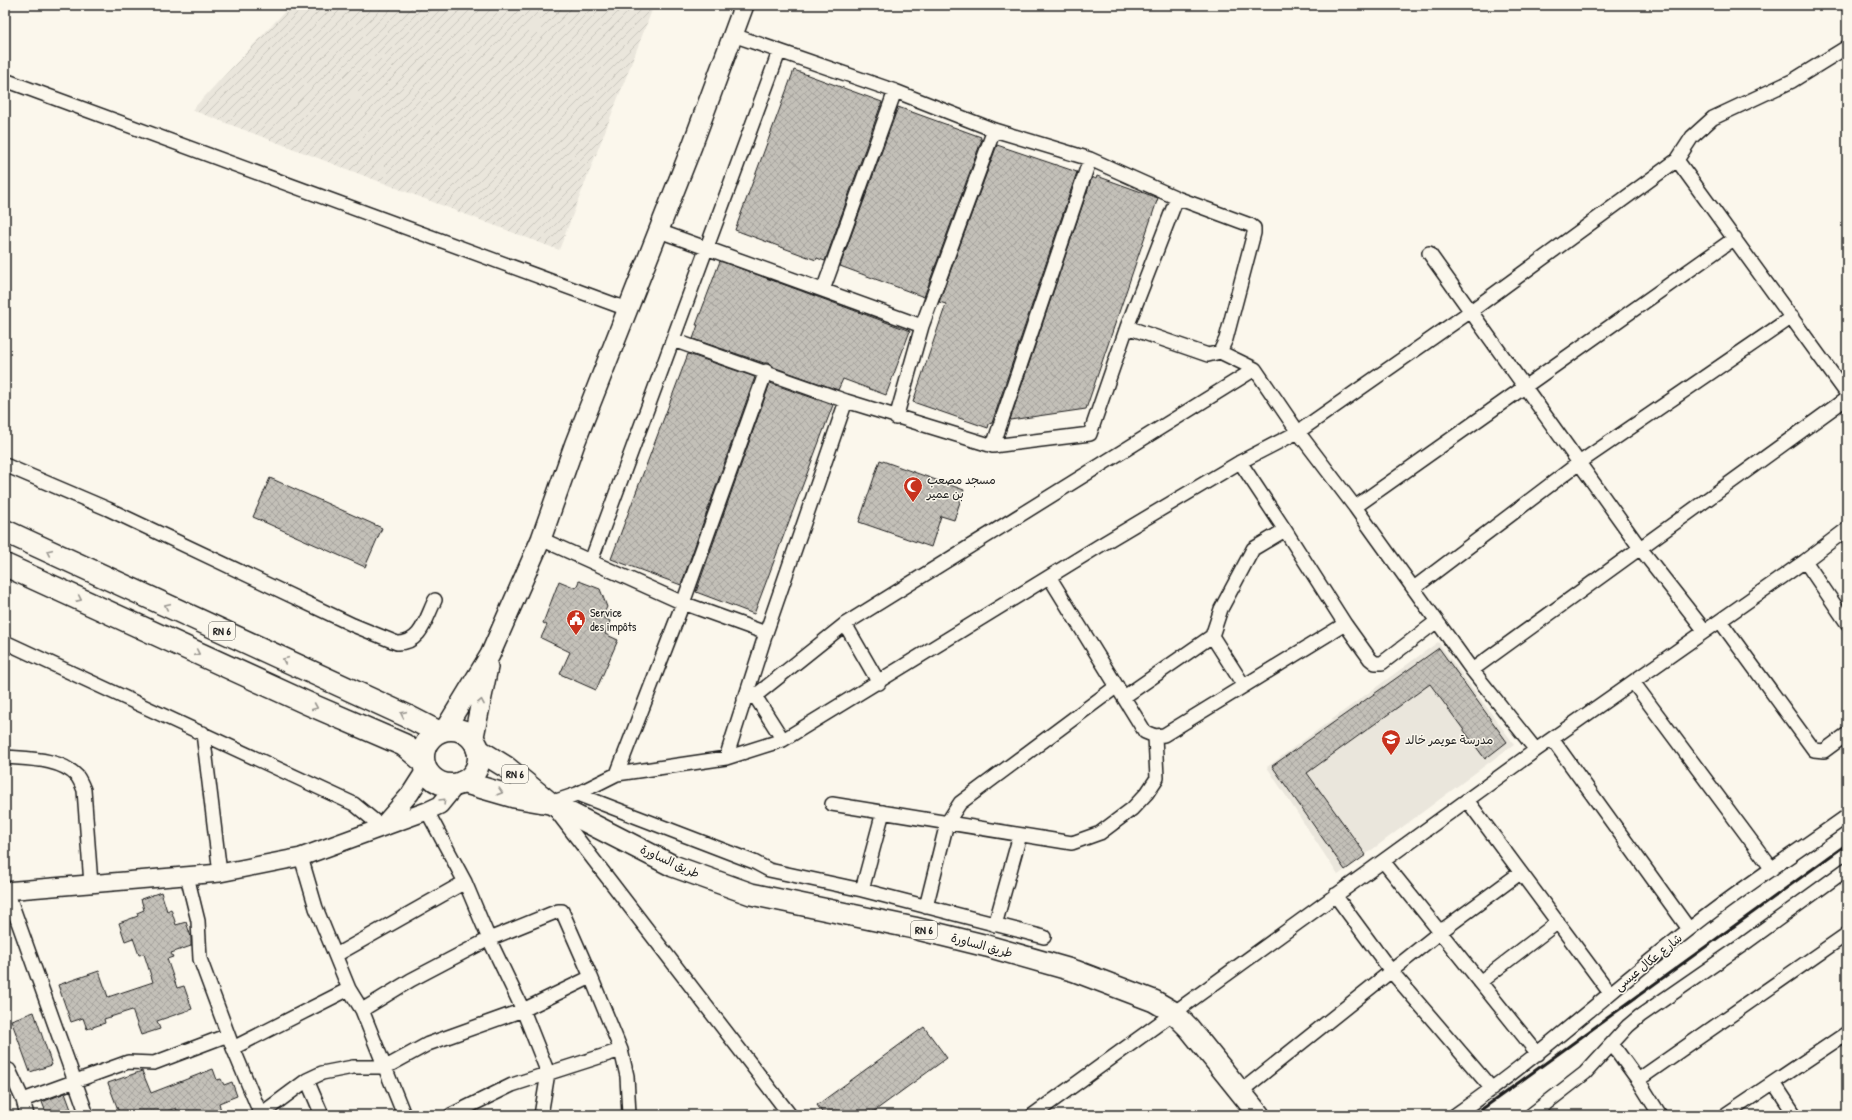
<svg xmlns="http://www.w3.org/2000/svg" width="1852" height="1120" font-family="'Patrick Hand','Playpen Sans Arabic',sans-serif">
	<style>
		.built { fill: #eae6dc }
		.industrial { fill: url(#industrial-furrows) }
		.building { fill: url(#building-cross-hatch); stroke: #1c1c1c }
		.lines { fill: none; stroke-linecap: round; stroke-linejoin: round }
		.minor-casing { stroke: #1c1c1c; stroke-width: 16 }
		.tertiary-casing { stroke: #1c1c1c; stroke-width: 20 }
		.secondary-casing { stroke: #1c1c1c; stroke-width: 22 }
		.primary-casing { stroke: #1c1c1c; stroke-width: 24 }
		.trunk-casing { stroke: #1c1c1c; stroke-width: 25 }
		.minor { stroke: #fbf7ec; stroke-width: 13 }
		.tertiary { stroke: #fbf7ec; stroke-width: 17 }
		.secondary { stroke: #fbf7ec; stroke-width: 19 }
		.primary { stroke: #fbf7ec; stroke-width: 21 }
		.trunk { stroke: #fbf7ec; stroke-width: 22 }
		.rail { stroke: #1c1c1c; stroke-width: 3 }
		.oneway { stroke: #97948e }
		.labels { text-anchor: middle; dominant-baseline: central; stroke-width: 3; stroke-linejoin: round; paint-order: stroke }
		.shield { fill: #fbf7ec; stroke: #5f5e5a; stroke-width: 1 }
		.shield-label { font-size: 11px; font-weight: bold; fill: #1c1c1c }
		.poi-label { font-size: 12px; fill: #1c1c1c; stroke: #fbf7ec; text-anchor: start }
		.street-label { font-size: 12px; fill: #1c1c1c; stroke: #fbf7ec }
	</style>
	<defs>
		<pattern id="industrial-furrows" width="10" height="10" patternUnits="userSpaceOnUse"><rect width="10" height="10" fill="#eae6dc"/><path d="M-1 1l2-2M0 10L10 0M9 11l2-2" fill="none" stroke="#c8c5bc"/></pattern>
		<pattern id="building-cross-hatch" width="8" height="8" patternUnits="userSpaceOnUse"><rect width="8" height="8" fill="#c3c0b8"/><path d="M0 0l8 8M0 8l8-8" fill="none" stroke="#a7a49e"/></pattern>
	</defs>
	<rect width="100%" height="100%" fill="#fbf7ec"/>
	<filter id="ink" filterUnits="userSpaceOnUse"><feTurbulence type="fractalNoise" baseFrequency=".025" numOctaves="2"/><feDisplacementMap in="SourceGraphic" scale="8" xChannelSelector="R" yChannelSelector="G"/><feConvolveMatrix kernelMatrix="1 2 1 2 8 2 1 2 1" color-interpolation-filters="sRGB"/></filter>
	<g filter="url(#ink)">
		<!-- built -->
		<path class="built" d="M 1438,642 L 1514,744 L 1338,875 L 1267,767 Z"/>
		<!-- industrial -->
		<path class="industrial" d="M 291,5 L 654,5 L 559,250 L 192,110 Z"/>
		<!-- building -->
		<path class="building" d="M 794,70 L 882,102 L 825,261 L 817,258 L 816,260 L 735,230 Z
			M 898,107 L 981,137 L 980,139 L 982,139 L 924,297 L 840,266 Z
			M 997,145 L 1077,172 L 992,423 L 989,424 L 988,428 L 913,402 L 946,304 L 939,302 Z
			M 1097,176 L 1158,198 L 1086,409 L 1010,420 L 1092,177 L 1096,179 Z
			M 720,261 L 910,331 L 886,395 L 843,379 L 838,390 L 773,367 L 768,363 L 764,363 L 693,339 L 698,325 L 696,325 Z
			M 688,354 L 755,377 L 681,585 L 611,559 Z
			M 770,383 L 833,405 L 754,614 L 696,592 Z
			M 880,460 L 964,490 L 954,520 L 941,516 L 931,547 L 859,522 Z
			M 270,478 L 382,528 L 365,567 L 253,517 Z
			M 559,581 L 576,588 L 579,581 L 600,589 L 607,607 L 602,617 L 610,621 L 605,634 L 618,640 L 596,690 L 560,674 L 570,652 L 541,638 L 547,625 L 543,623 Z
			M 1439,648 L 1507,742 L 1485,759 L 1430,684 L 1307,773 L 1366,855 L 1345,870 L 1272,766 Z
			M 161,892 L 167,911 L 171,909 L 176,925 L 186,922 L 191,937 L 191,946 L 171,953 L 173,957 L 167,959 L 177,988 L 184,986 L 192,1009 L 157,1021 L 160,1029 L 141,1035 L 132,1010 L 104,1019 L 105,1023 L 87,1029 L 83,1018 L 71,1022 L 58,985 L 99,971 L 108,997 L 153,982 L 144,954 L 139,955 L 133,938 L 125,941 L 119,923 L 138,916 L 137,913 L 144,910 L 141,899 Z
			M 34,1012 L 52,1065 L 30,1072 L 11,1020 Z
			M 924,1027 L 947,1058 L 869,1115 L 824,1115 L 817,1105 Z
			M 213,1069 L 217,1080 L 221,1079 L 224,1085 L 232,1082 L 237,1096 L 219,1103 L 221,1111 L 211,1115 L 179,1115 L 176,1108 L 157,1115 L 120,1115 L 108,1083 L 142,1071 L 151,1093 Z
			M 65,1093 L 73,1115 L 47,1115 L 42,1102 Z"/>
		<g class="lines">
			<defs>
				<path id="minor" d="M 5,80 L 627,309
					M 1677,160 L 1847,394
					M 659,231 L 922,326
					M 1429,253 L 1640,548 L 1705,631
					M 823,290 L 895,91
					M 1127,327 L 1177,198
					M 673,340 L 846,401 L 993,446 L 1090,434 L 1127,327 L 1208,355 L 1220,352 L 1226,339 L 1254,233 L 1254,228 L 1250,225 L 1177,198 L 1090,159 L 994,130 L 895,91 L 733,35
					M 1220,352 L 1255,369 L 1298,432 L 1355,507 L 1472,670 L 1536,750
					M 896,418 L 922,326 L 994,130
					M 993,446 L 1090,159
					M 5,465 L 108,509 L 353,625 L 397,643 C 421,644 426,618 435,600
					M 1355,507 L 1735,238
					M 541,539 L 683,603 L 766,633
					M 591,561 L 779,52
					M 1805,561 L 1847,623
					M 1050,578 L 1145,732 L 1155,736 L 1164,735 L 1345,624 L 1285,530 L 1240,462
					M 1414,588 L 1579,463 L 1792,317
					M 1720,621 L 1814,750 L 1824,751 L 1847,734
					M 845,624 L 879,683
					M 1345,624 L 1370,659 L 1375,663 L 1382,663 L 1437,621
					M 1212,636 L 1244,686
					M 5,642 L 354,804 L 382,827
					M 1472,670 L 1847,398
					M 1633,682 L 1772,869
					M 755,696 L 783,740
					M 1124,697 L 1212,636 L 1221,609 L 1253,549 L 1285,530
					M 744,699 L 755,696 L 845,624 L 1255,369
					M 203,733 L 220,873
					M 1552,739 L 1689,929
					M 5,757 C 28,759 60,758 77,776 C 80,780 82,785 84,790 L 91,884
					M 726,758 L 766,633 L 846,401
					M 617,774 L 683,603 L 766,371
					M 577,794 L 754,862 L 769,870 L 862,890 L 1044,937
					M 1467,800 L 1610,993
					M 832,804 L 1072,843 L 1100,833 L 1132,809 L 1147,793 L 1157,778 L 1155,736
					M 427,811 L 465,882 L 489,939 L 523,1010 L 548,1073 L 541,1115
					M 301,857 L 316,908 L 349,989 L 362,1010 L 404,1115
					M 1383,861 L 1538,1054
					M 187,876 L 198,921 L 200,959 L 233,1048 L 261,1115
					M 862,890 L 883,812
					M 7,891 L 87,1115
					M 1335,895 L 1391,971 L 1492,1089
					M 926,907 L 947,823 L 960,803 L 1117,686
					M 995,925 L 1020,835
					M 336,955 L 465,882
					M 1480,982 L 1558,922
					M 362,1010 L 411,980 L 489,939 L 558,911 L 562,911 L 591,977 L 621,1050 L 627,1076 L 629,1115
					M 1612,1044 L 1638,1080 L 1660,1115
					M 233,1048 L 349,989
					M 5,1072 L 9,1070 L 23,1100 L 27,1115
					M 307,1080 L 322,1115
					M 1638,1080 L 1847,934
					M 1774,1083 L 1795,1115
					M 1240,1092 L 1440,932 L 1520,873
					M 23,1100 L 128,1062 L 154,1063 L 228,1035
					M 260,1115 L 307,1080 L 322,1073 L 353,1067 L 386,1067 L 428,1044 L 523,1010 L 591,977
					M 451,1115 L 512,1085 L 621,1050
					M 790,1115 L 550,803 L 577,794 L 617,774 L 726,758 L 783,740 L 1104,543 L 1240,462 L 1298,432 L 1471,311 L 1677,160 L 1692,137 L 1713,118 L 1792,81 L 1847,47
					M 1033,1115 L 1536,750 L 1805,561 L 1847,529
					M 1455,1115 C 1536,1059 1609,992 1687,931 C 1738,890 1794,854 1847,816
					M 1531,1115 L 1585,1073 L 1628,1026 L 1640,1016 L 1744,944 L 1847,869
					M 1725,1115 L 1847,1033"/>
				<path id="tertiary" d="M 382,826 L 410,794 L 426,769
					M 5,891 L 220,873 L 301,857 L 427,811 L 440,805 L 457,784"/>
				<path id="secondary" d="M 445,729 L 490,655 L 541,539 L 575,443 L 692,146 L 744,5
					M 473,741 L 488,667"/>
				<path id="primary" d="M 477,749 L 506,767 L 550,803 L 673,866 L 751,894 L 914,928 L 987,946 L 1075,971 L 1154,1001 L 1173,1012 L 1189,1028 L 1259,1115
					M 462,782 L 514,797 L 549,803"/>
				<path id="trunk" d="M 5,531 L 407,716 L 438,732
					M 5,565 L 309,704 L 404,745 L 423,761
					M423 757a28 28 0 1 1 56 0a28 28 0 1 1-56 0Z"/>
			</defs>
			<!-- minor casing -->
			<use href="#minor" class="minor-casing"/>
			<!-- tertiary casing -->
			<use href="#tertiary" class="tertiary-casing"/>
			<!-- secondary casing -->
			<use href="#secondary" class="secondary-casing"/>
			<!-- primary casing -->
			<use href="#primary" class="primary-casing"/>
			<!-- trunk casing -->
			<use href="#trunk" class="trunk-casing"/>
			<!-- minor -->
			<use href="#minor" class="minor"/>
			<!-- tertiary -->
			<use href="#tertiary" class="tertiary"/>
			<!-- secondary -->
			<use href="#secondary" class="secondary"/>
			<!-- primary -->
			<use href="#primary" class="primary"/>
			<!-- trunk -->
			<use href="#trunk" class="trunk"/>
			<!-- rail -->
			<path class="rail" d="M 1474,1115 L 1847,844"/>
		</g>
		<!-- one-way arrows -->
		<defs><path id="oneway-chevron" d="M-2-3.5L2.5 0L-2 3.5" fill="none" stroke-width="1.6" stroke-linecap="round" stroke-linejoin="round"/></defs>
		<g class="oneway">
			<use href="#oneway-chevron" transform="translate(49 552) rotate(-155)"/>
			<use href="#oneway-chevron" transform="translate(79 599) rotate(24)"/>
			<use href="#oneway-chevron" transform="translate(167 606) rotate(-155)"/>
			<use href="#oneway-chevron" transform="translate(197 653) rotate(24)"/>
			<use href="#oneway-chevron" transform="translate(285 660) rotate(-155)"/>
			<use href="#oneway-chevron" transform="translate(481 702) rotate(-79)"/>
			<use href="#oneway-chevron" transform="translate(315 707) rotate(23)"/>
			<use href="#oneway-chevron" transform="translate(403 714) rotate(-155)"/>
			<use href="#oneway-chevron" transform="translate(500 792) rotate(16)"/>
			<use href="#oneway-chevron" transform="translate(443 801) rotate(-46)"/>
		</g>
	</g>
	<!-- icons -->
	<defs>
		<symbol id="mosque-pin" viewBox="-11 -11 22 30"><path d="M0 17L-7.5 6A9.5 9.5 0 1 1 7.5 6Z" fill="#c8321e" stroke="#fbf7ec"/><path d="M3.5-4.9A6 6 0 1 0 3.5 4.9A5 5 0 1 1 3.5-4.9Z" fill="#fff"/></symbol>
		<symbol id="civic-pin" viewBox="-11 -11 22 30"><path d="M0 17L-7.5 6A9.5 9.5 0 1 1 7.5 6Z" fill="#c8321e" stroke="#fbf7ec"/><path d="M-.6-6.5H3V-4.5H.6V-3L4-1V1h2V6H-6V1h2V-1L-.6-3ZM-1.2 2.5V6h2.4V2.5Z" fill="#fff"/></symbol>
		<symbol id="school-pin" viewBox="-11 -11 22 30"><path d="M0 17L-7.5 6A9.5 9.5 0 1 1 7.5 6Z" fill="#c8321e" stroke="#fbf7ec"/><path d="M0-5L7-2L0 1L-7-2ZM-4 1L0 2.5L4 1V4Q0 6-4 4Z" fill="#fff"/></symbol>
	</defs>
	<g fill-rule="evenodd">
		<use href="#mosque-pin" x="902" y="475" width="22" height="30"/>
		<use href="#civic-pin" x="565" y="608" width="22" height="30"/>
		<use href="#school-pin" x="1380" y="728" width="22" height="30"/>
	</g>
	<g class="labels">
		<!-- shield labels -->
		<g class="shield">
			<rect x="209" y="622" width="26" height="18" rx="3"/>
			<rect x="502" y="765" width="26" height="18" rx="3"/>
			<rect x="911" y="921" width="26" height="18" rx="3"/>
		</g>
		<g class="shield-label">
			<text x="222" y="631">RN 6</text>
			<text x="515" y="774">RN 6</text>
			<text x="924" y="930">RN 6</text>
		</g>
		<!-- poi labels -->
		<g class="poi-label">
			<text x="927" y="479">مسجد مصعب<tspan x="927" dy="14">بن عمير</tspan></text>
			<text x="590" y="612">Service<tspan x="590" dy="14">des impôts</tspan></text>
			<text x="1405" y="739">مدرسة عويمر خالد</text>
		</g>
		<!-- street labels -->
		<g class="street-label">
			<text transform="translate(670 861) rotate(24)">طريق الساورة</text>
			<text transform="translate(982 945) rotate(15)">طريق الساورة</text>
			<text transform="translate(1648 962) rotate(-39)">شارع عكال عيسى</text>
		</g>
	</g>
	<!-- margin -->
	<rect width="1852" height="1120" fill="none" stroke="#fbf7ec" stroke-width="20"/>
	<rect x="10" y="10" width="1832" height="1100" fill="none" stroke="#1c1c1c" stroke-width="1.5" filter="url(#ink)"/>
</svg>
